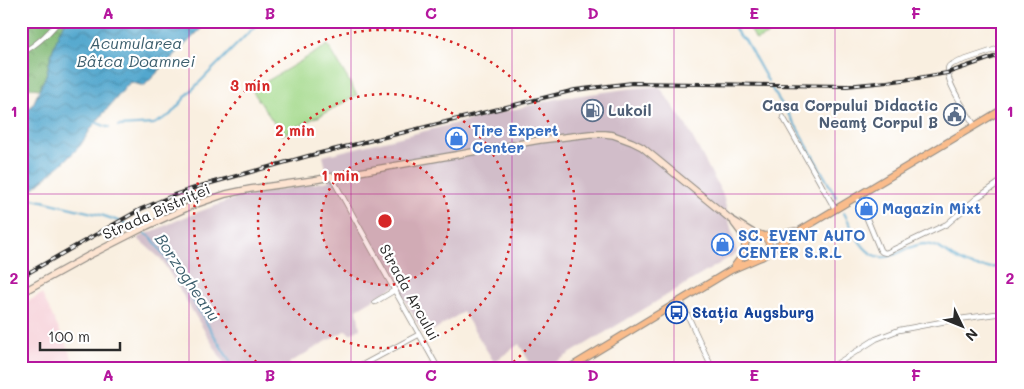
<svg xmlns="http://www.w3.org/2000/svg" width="1024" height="389" font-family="Mali,sans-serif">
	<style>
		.built { fill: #f6cfd7 }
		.industrial { fill: #d1bdc9 }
		.forest { fill: url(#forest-crowns); stroke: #567250 }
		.pitch { fill: #a3d98a; stroke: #67825a }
		.water { fill: url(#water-waves); stroke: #3e697c }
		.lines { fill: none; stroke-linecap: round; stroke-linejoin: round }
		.stream { stroke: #52a7ce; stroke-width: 2 }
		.street-casing { stroke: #928d86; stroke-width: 6 }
		.secondary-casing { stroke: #928d86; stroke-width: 8 }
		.primary-casing { stroke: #928d86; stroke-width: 8 }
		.street { stroke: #fff; stroke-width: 4.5 }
		.secondary { stroke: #fde4d1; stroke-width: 5.5 }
		.primary { stroke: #fabc8b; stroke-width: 6 }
		.rail-casing { stroke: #2b2b2b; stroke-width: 4 }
		.rail { stroke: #fff; stroke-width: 2; stroke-dasharray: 5.5; stroke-linecap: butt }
		.grid { fill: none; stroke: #b5179e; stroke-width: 1; stroke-opacity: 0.55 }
		.ring { fill: none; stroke: #d62828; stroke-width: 2.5; stroke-dasharray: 2.5 5 }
		.labels { text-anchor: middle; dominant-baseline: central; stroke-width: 4.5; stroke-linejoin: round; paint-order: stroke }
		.service-label { font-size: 15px; font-weight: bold; fill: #4e5e75; stroke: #fff; text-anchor: end }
		.shop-label { font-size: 15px; font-weight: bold; fill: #366cbe; stroke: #fff; text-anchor: start }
		.street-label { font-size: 15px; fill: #2b2b2b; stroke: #fff }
		.transit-label { font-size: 15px; font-weight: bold; fill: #164399; stroke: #fff; text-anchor: start }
		.water-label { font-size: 16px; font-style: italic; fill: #3b5d6c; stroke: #fff }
		.centre { fill: #d62828; stroke: #fff; stroke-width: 2.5 }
		.ring-label { font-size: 15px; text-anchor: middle; font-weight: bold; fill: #d62828; stroke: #fff; stroke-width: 4.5; stroke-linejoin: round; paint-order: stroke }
		.neatline { fill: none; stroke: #b5179e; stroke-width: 2 }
		.grid-label { font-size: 16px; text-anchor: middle; font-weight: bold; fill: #b5179e }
	</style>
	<defs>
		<pattern id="forest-crowns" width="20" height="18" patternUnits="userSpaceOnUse" patternTransform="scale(1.25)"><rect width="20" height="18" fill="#82b976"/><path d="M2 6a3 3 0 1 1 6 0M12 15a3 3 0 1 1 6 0" fill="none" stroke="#6b9761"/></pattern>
		<pattern id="water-waves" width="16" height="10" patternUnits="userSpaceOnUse" patternTransform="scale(1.25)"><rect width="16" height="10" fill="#52a7ce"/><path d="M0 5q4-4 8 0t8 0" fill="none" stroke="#4488a7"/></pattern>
	</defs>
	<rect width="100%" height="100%" fill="#fff"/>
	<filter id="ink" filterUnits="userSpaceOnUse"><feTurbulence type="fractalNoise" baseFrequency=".02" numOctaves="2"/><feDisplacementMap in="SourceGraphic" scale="10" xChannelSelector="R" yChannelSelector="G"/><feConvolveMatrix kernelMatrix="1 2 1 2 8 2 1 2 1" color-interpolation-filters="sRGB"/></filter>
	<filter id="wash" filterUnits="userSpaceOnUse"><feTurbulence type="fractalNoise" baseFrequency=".0096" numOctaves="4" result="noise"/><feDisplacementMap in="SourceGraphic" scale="20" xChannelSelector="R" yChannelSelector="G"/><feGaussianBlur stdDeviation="1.12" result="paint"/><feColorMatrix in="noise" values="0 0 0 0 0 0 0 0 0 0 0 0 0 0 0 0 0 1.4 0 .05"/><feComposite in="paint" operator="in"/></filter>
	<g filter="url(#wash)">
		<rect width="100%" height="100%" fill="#f9efe0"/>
		<!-- built -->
		<path class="built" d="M 42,294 L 77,368 L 21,368 L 21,305 Z"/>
		<!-- industrial -->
		<path class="industrial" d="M 659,86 L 686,125 L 723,195 L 737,253 L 546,368 L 533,368 L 519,344 L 494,362 L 463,312 L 424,336 L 397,285 L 357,309 L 360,329 L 350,334 L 346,330 L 289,363 L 291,368 L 227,368 L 161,259 L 137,238 L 185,217 L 239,197 L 329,181 L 323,156 L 560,98 L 626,89 Z"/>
		<!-- forest -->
		<path class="forest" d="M 21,21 L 69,21 L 56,41 L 52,52 L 46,75 L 40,89 L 21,87 Z"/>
		<!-- pitch -->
		<path class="pitch" d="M 750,21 L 782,21 L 784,27 L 756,40 L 747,23 Z
			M 328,45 L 357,95 L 318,117 L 316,117 L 282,135 L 252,90 Z"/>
		<!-- water -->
		<path class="water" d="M 66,21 L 209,21 L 144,86 L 130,82 L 92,127 L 80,146 L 64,162 L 21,199 L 21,119 L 34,102 L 46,75 L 52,52 L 58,36 L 58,33 Z"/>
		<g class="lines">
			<!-- stream -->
			<path class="stream" d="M 733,24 L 739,36 L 745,40 L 768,81
				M 770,86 L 796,126 L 836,197
				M 95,122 L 107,127 L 109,127
				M 118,126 L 154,124 L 170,115 L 189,93 L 260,21
				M 21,196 L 101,215 L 133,226 L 152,238 L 178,276 L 234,368
				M 844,213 C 852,227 860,250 876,256 C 892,262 908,244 924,244 C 941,245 944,253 958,260 C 971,268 988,269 1003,266"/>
		</g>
	</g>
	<g filter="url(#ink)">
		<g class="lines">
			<defs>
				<path id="street" d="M 21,53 C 36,46 48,34 59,21
					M 783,117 L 835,209
					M 975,126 C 968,114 946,83 948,70 C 948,66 949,66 952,64 L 1003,47
					M 331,176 L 438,368
					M 856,197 L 863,209 L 880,250 L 882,252 L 886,253 L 947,224 L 977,198 L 1003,180
					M 681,301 L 712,368
					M 375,302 L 395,290
					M 357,368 L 418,335
					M 830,368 L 876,339 L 899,330 L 952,320 L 1003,313"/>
				<path id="secondary" d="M 734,223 L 740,231 L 746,242
					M 21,293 L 88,256 L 147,226 L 191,206 L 226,194 L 250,189 L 314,180 L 540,140 L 590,134 L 605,134 L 613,135 L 632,142 L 642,147 L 729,218 L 755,234"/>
				<path id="primary" d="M745 246a12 12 0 1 1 24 0a12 12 0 1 1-24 0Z
					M 763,236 L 782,234 L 795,231
					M 765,254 L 799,231 L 1003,109
					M 734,267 L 746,251
					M 569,368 L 731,270 L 761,257"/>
			</defs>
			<!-- street casing -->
			<use href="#street" class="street-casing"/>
			<!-- secondary casing -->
			<use href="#secondary" class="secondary-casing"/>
			<!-- primary casing -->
			<use href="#primary" class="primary-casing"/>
			<!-- street -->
			<use href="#street" class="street"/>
			<!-- secondary -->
			<use href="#secondary" class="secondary"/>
			<!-- primary -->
			<use href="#primary" class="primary"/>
			<defs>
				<path id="rail" d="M 21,277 L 141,209 L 174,195 L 204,185 L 308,156 L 575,90 L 632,83 L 847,86 L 887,82 L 918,78 L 947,73 L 1003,54"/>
			</defs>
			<!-- rail casing -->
			<use href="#rail" class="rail-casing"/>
			<!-- rail -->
			<use href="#rail" class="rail"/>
		</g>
	</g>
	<!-- grid -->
	<path class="grid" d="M 189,21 L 189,368M 351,21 L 351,368M 512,21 L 512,368M 674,21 L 674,368M 835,21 L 835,368M 21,194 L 1003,194"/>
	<!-- distance rings -->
	<circle cx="385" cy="221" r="64" fill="#d62828" fill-opacity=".12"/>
	<g class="ring">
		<circle cx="385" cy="221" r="64"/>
		<circle cx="385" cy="221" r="127"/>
		<path d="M262 367A191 191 0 1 1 508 367"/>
	</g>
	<!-- icons -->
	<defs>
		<symbol id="fuel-ring" viewBox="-11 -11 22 22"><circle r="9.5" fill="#fff" stroke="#5c6f8a" stroke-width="1.5"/><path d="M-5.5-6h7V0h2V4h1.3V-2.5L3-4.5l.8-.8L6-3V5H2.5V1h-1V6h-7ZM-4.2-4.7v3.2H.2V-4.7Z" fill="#5c6f8a"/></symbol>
		<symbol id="civic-ring" viewBox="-11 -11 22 22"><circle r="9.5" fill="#fff" stroke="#5c6f8a" stroke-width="1.5"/><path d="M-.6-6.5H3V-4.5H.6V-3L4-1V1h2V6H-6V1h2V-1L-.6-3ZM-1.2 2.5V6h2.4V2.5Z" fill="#5c6f8a"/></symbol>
		<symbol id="shop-ring" viewBox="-11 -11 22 22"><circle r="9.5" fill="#fff" stroke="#3f7fe0" stroke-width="1.5"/><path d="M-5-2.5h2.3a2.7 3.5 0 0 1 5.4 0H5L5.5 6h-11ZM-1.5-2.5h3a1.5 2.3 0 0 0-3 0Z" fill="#3f7fe0"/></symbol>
		<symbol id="bus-ring" viewBox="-11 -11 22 22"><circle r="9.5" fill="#fff" stroke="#1a4fb4" stroke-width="1.5"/><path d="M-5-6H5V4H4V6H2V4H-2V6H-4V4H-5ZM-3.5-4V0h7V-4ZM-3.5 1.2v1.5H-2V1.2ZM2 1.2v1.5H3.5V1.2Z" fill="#1a4fb4"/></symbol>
	</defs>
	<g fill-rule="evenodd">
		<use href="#fuel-ring" x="580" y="98" width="25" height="25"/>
		<use href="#civic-ring" x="942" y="102" width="25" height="25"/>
		<use href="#shop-ring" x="444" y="126" width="25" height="25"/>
		<use href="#shop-ring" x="854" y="196" width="25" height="25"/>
		<use href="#shop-ring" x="710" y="232" width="25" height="25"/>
		<use href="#bus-ring" x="664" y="300" width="25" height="25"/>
	</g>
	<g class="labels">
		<!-- service labels -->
		<g class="service-label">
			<text x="938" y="105">Casa Corpului Didactic<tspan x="938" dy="17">Neamţ Corpul B</tspan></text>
			<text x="608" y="110" text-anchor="start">Lukoil</text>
		</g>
		<!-- shop labels -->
		<g class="shop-label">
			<text x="472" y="130">Tire Expert<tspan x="472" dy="17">Center</tspan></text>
			<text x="882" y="208">Magazin Mixt</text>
			<text x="738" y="235">SC. EVENT AUTO<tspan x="738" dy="17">CENTER S.R.L</tspan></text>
		</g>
		<!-- street labels -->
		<g class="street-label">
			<text transform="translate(156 211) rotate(-24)">Strada Bistriței</text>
			<text transform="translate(410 292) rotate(61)">Strada Arcului</text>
		</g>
		<!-- transit labels -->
		<g class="transit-label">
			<text x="692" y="312">Stația Augsburg</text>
		</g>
		<!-- water labels -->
		<g class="water-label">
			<text x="136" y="42">Acumularea<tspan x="136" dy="18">Bâtca Doamnei</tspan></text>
			<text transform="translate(188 277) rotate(56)">Borzogheanu</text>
		</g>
	</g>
	<circle cx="385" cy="221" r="8" class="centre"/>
	<g class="ring-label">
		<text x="250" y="91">3 min</text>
		<text x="295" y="136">2 min</text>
		<text x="340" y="181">1 min</text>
	</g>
	<!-- margin -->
	<rect width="1024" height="389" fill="none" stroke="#fff" stroke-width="55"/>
	<!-- north arrow -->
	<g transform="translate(962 326) rotate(133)" stroke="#ffffff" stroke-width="4" paint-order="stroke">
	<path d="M0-4L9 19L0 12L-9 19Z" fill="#2b2b2b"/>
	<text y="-8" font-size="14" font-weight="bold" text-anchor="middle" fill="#2b2b2b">N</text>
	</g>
	<!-- scale -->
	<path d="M40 342v8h80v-8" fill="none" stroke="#2b2b2b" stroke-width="2.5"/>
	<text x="48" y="342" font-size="15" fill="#2b2b2b" stroke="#ffffff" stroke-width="4" paint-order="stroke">100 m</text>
	<rect x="28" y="28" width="968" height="334" class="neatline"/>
	<g class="grid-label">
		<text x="108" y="19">A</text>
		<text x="270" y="19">B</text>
		<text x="431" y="19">C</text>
		<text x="593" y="19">D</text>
		<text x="754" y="19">E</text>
		<text x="916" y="19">F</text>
		<text x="14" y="117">1</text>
		<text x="1010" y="117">1</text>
		<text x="14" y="284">2</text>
		<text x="1010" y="284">2</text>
		<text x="108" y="381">A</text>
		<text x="270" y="381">B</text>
		<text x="431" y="381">C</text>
		<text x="593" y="381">D</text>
		<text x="754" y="381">E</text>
		<text x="916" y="381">F</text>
	</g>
</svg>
